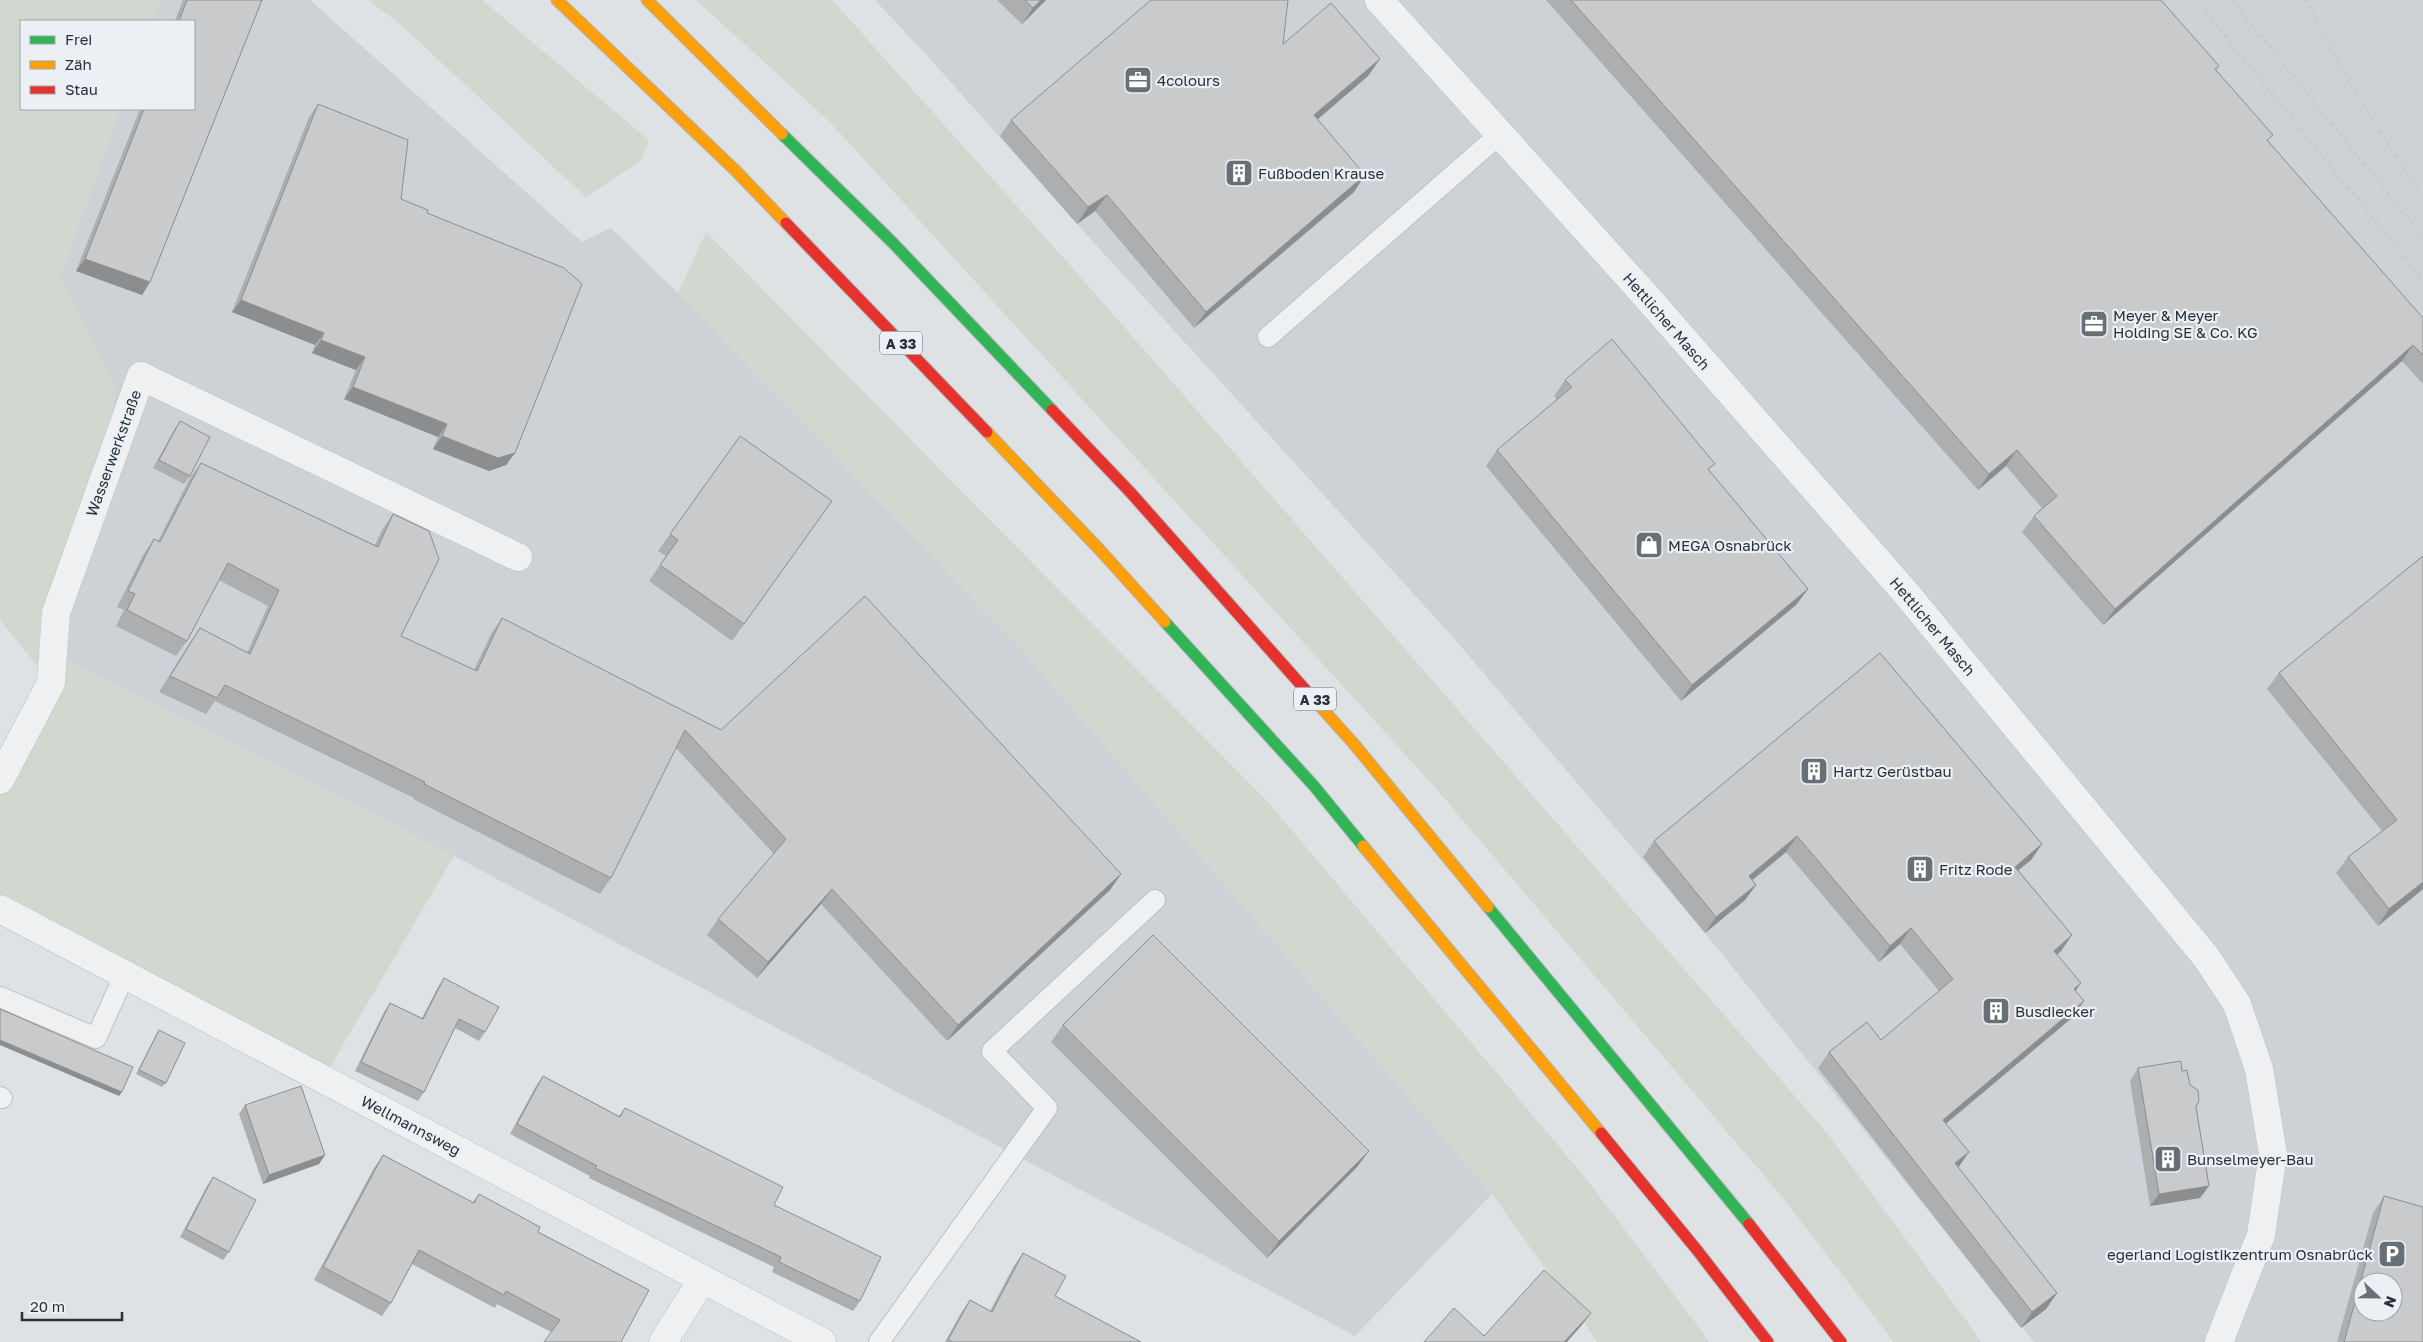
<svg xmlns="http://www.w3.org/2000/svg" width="2423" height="1342" font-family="'Golos Text',sans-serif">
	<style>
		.built { fill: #cdd2d7; fill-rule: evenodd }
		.green { fill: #d1d8d0 }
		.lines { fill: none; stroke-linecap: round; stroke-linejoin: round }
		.lane-casing { stroke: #bdc0c2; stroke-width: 22 }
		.street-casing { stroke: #bdc0c2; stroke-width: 29 }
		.fast-casing { stroke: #b1b5b9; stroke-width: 13 }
		.slow-casing { stroke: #b1b5b9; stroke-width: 13 }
		.jam-casing { stroke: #b1b5b9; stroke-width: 13 }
		.lane { stroke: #eff0f1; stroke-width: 20 }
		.street { stroke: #eff0f1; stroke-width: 28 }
		.fast { stroke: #30b455; stroke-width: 11 }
		.slow { stroke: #ff9f0a; stroke-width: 11 }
		.jam { stroke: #e5322d; stroke-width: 11 }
		.rail { stroke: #c8cacc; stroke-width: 4; stroke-dasharray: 2.5 5; stroke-linecap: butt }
		.wall { fill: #acaeaf }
		.shaded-wall { fill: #8c8d8f }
		.building { fill: #c8cacc; stroke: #8c8d8f; fill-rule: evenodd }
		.labels { text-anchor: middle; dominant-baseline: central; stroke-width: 4.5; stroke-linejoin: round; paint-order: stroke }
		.shield { fill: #ecf0f4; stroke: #626a73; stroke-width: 1 }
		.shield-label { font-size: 14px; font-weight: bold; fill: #27313c }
		.poi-label { font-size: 15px; fill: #27313c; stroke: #ecf0f4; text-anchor: start }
		.street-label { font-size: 15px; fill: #27313c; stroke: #ecf0f4 }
	</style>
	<rect width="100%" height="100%" fill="#dfe2e4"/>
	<!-- built -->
	<path class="built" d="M 160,0 L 310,0 L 582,242 L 611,228 L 678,293 L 1016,643 L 1492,1194 L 1355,1336 L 454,856 L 53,652 L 56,613 L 117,390 L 60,277 L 120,109 L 194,109 L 194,21 L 152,21 Z
		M 875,0 L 2423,0 L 2423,1342 L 2034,1342 L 1705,933 L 1451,635 L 1077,224 L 931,60 ZM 2363,1282 L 2393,1282 L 2393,1312 L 2363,1312 Z"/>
	<!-- green -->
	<path class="green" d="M 0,0 L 160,0 L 152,21 L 21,21 L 21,109 L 120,109 L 60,277 L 117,390 L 56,613 L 53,652 L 454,856 L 323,1079 L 0,909 L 0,780 L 51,683 L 0,620 Z
		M 368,0 L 482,0 L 649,140 L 641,160 L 586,197 L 400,24 Z
		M 696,0 L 832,0 L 1077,273 L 1827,1133 L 1982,1342 L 1894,1342 L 1783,1198 L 1432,784 L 830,122 Z
		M 706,232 L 1267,801 L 1584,1176 L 1710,1342 L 1598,1342 L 1492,1194 L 1016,643 L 678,293 Z"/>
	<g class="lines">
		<defs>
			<path id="lane" d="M 1268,337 L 1500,134
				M 0,997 L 96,1038 L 125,974
				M 0,1097 L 2,1098
				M 879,1342 L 1047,1108 L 992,1051 L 1155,900"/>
			<path id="street" d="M 1379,0 L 1645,295 L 1905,592 L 2206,957 L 2237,1004 L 2259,1069 L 2273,1154 L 2261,1235 L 2219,1342
				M 0,780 L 51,683 L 56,613 L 141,376 L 518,557
				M 0,909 L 822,1342
				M 663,1342 L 703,1279"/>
			<path id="fast" d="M 782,134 L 893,243 L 1052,410
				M 1165,622 L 1314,786 L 1363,846
				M 1488,907 L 1749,1224"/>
			<path id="slow" d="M 557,0 L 736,171 L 786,223
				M 647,0 L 782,134
				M 987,432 L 1099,549 L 1165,622
				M 1310,695 L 1354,744 L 1488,907
				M 1363,846 L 1601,1133"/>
			<path id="jam" d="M 786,223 L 987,432
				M 1052,410 L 1131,493 L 1310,695
				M 1601,1133 L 1697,1250 L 1768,1342
				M 1749,1224 L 1841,1342"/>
		</defs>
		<!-- lane casing -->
		<use href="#lane" class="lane-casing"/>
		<!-- street casing -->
		<use href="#street" class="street-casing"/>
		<!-- fast casing -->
		<use href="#fast" class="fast-casing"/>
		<!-- slow casing -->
		<use href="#slow" class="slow-casing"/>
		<!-- jam casing -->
		<use href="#jam" class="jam-casing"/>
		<!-- lane -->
		<use href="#lane" class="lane"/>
		<!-- street -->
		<use href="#street" class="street"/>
		<!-- fast -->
		<use href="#fast" class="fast"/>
		<!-- slow -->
		<use href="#slow" class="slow"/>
		<!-- jam -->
		<use href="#jam" class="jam"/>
		<!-- rail -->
		<path class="rail" d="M 2232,0 L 2423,237
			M 2305,0 C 2340,67 2376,133 2423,193
			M 2206,12 L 2423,280"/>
	</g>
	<!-- wall -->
	<path class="wall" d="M 183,0 L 262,0 L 150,282 L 142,295 L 76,271 L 140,109 L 194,109 L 194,21 L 175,21 Z
		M 997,0 L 1046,0 L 1022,24 Z
		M 1546,0 L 2161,0 L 2219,66 L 2216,70 L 2269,142 L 2423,318 L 2423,384 L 2402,361 L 2103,625 L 2022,532 L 2034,516 L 2042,508 L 2006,466 L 1978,490 Z
		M 1283,44 L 1380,59 L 1368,76 L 1317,119 L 1354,192 L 1194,328 L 1095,211 L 1077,224 L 1000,136 L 1011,120 Z
		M 318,104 L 401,199 L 427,213 L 515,453 L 506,465 L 489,471 L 433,449 L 438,437 L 344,399 L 356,370 L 312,353 L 315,345 L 232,312 L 309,117 Z
		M 1565,380 L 1710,471 L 1808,589 L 1796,605 L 1681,701 L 1486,466 L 1497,450 L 1557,400 L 1554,396 Z
		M 180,421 L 190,476 L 184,484 L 153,468 L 174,430 Z
		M 740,436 L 832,501 L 732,641 L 649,581 L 666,556 L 658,551 Z
		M 201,463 L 375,545 L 382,530 L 393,514 L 401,636 L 474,670 L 491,634 L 502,618 L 721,730 L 1121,874 L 1110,890 L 947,1041 L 821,904 L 757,978 L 707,935 L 718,919 L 774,854 L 676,748 L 611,878 L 600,894 L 413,799 L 414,798 L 215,701 L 206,714 L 159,692 L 189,644 L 200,628 L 247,653 L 268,606 L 219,580 L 187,641 L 176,656 L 116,626 L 124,610 L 117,607 L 143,555 L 154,539 L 158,541 L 190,478 Z
		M 2423,556 L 2423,889 L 2378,926 L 2336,873 L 2348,857 L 2382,831 L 2267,689 L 2279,673 Z
		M 1880,653 L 2042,844 L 2031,860 L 2018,870 L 2072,935 L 2061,951 L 2057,955 L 2076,991 L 2073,1017 L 1946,1124 L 1958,1167 L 2057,1293 L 2046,1309 L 2021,1328 L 1818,1068 L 1829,1052 L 1881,1040 L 1939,991 L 1900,944 L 1879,962 L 1786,852 L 1752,880 L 1756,885 L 1745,900 L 1705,933 L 1643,857 L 1654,841 Z
		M 444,978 L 485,1032 L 479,1041 L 455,1028 L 424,1092 L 418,1101 L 355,1071 L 384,1012 L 390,1003 L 422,1018 L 438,987 Z
		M 1063,1025 L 1357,1167 L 1267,1258 L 1051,1042 Z
		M 159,1030 L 166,1083 L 162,1087 L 136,1074 L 156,1035 Z
		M 2138,1068 L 2182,1071 L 2190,1085 L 2196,1107 L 2209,1186 L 2200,1198 L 2150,1206 L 2130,1081 Z
		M 543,1076 L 619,1116 L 625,1108 L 774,1205 L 860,1301 L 853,1311 L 772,1272 L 774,1267 L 589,1178 L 590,1176 L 510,1134 L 536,1086 Z
		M 245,1105 L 325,1155 L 319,1164 L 263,1184 L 239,1114 Z
		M 383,1155 L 472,1203 L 479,1194 L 538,1232 L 649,1290 L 551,1332 L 497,1304 L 495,1308 L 412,1264 L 391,1303 L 382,1316 L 314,1280 L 374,1168 Z
		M 213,1177 L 229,1252 L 223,1260 L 180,1237 L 207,1186 Z
		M 2384,1196 L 2423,1342 L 2337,1342 L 2373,1213 Z
		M 1023,1253 L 1055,1296 L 1141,1342 L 945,1342 L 961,1313 L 970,1300 L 990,1311 L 1014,1266 Z"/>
	<!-- shaded-wall -->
	<path class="shaded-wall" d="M 1041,0 L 1046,0 L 1022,24 L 1033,8 Z
		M 1380,59 L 1368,76 L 1303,132 L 1314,115 Z
		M 1365,175 L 1354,192 L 1194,328 L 1206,312 Z
		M 1107,195 L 1095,211 L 1077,224 L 1088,207 Z
		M 85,259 L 150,282 L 142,295 L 76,271 Z
		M 241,300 L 324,333 L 315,345 L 232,312 Z
		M 321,340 L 365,357 L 356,370 L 312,353 Z
		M 2413,345 L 2402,361 L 2103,625 L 2115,609 Z
		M 353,387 L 447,424 L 438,437 L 344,399 Z
		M 442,436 L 515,453 L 506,465 L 489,471 L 433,449 Z
		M 2017,450 L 2006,466 L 1978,490 L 1989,474 Z
		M 1808,589 L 1796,605 L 1681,701 L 1692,685 Z
		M 1797,836 L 1786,852 L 1738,892 L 1749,876 Z
		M 2042,844 L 2031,860 L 2004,882 L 2015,867 Z
		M 1121,874 L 1110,890 L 947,1041 L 958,1025 Z
		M 2423,882 L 2423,889 L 2378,926 L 2389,909 Z
		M 1756,885 L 1745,900 L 1705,933 L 1716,917 Z
		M 832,889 L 821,904 L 757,978 L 768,962 Z
		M 1911,928 L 1900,944 L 1879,962 L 1890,946 Z
		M 2072,935 L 2061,951 L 2043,967 L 2054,951 Z
		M 2081,983 L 2070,999 L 2074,989 Z
		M 2084,1001 L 2073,1017 L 1932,1135 L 1943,1120 Z
		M 0,1040 L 122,1092 L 119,1096 L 0,1045 Z
		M 1369,1151 L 1357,1167 L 1267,1258 L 1279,1241 Z
		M 1969,1152 L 1958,1168 L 1955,1163 Z
		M 325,1155 L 319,1164 L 263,1184 L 269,1175 Z
		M 2209,1186 L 2200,1198 L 2150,1206 L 2159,1194 Z
		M 2057,1293 L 2046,1309 L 2021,1328 L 2032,1312 Z
		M 1591,1313 L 1582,1325 L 1567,1342 L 1564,1342 Z"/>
	<!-- building -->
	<path class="building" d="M 187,0 L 262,0 L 150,282 L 85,259 L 144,109 L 194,109 L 194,21 L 179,21 Z
		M 1025,0 L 1041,0 L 1033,8 Z
		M 1151,0 L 1288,0 L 1283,44 L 1331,3 L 1380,59 L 1314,115 L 1365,175 L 1206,312 L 1107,195 L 1088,207 L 1011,120 Z
		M 1571,0 L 2161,0 L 2219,66 L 2215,69 L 2273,135 L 2267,140 L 2423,318 L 2423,355 L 2413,345 L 2115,609 L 2034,516 L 2057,496 L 2017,450 L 1989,474 Z
		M 318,104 L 408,140 L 401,199 L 428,210 L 427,213 L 564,268 L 582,284 L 515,453 L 498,458 L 442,436 L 447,424 L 353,387 L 365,357 L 321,340 L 324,333 L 241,300 Z
		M 1612,339 L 1715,464 L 1708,469 L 1808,589 L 1692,685 L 1497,450 L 1572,387 L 1565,380 Z
		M 180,421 L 210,437 L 190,476 L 159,460 Z
		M 740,436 L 832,501 L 744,624 L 660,565 L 678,540 L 670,534 Z
		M 201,463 L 378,547 L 393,514 L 429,531 L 439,559 L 401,636 L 477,671 L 502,618 L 721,730 L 865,596 L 1121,874 L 958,1025 L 832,889 L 768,962 L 718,919 L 786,839 L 685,730 L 611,878 L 424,784 L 425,782 L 225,685 L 217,698 L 170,676 L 200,628 L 250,654 L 279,590 L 228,563 L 187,641 L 127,610 L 135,594 L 128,591 L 154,539 L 160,542 Z
		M 2423,556 L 2423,882 L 2389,909 L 2348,857 L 2397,820 L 2279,673 Z
		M 1880,653 L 2042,844 L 2015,867 L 2072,935 L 2054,951 L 2081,983 L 2074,989 L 2084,1001 L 1943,1120 L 1969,1152 L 1955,1163 L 2057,1293 L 2032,1312 L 1829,1052 L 1867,1022 L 1881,1040 L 1953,979 L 1911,928 L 1890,946 L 1797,836 L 1749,876 L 1756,885 L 1716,917 L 1654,841 Z
		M 1153,935 L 1369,1151 L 1279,1241 L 1063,1025 Z
		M 444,978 L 499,1007 L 485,1032 L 459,1019 L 424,1092 L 361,1062 L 390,1003 L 423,1019 Z
		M 0,1009 L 133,1067 L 122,1092 L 0,1040 Z
		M 159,1030 L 185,1043 L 166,1083 L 139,1070 Z
		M 2181,1061 L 2182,1071 L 2187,1070 L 2190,1085 L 2198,1090 L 2199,1101 L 2196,1107 L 2209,1186 L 2159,1194 L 2138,1068 Z
		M 543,1076 L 620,1117 L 625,1108 L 783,1187 L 774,1205 L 881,1257 L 860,1301 L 779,1262 L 781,1257 L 595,1168 L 597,1166 L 517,1124 Z
		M 301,1086 L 325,1155 L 269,1175 L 245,1105 Z
		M 383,1155 L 474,1203 L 479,1194 L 540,1227 L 538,1232 L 649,1290 L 621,1342 L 544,1342 L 560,1320 L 506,1291 L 504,1295 L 419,1250 L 391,1303 L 323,1267 Z
		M 213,1177 L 256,1200 L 229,1252 L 186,1229 Z
		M 2384,1196 L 2423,1207 L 2423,1342 L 2344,1342 ZM 2363,1282 L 2393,1282 L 2393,1312 L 2363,1312 Z
		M 1023,1253 L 1066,1276 L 1055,1296 L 1141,1342 L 953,1342 L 948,1340 L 970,1300 L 992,1312 Z
		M 1544,1270 L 1591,1313 L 1564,1342 L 1424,1342 L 1454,1308 L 1484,1336 Z"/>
	<!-- icons -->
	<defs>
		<symbol id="office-square" viewBox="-11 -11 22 22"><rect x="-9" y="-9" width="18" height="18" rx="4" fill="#676f77" stroke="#ecf0f4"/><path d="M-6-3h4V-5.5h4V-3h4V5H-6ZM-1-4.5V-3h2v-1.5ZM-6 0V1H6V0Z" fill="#fff"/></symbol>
		<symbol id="building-square" viewBox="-11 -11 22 22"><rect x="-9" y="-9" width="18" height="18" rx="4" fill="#676f77" stroke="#ecf0f4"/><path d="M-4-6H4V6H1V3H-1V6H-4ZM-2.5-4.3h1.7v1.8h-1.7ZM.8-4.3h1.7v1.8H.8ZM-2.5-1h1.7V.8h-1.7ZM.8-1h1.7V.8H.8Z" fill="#fff"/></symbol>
		<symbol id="shop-square" viewBox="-11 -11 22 22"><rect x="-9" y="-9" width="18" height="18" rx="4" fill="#676f77" stroke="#ecf0f4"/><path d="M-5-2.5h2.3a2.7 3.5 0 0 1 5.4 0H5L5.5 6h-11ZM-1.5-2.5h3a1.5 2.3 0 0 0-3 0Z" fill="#fff"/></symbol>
		<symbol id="parking-square" viewBox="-11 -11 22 22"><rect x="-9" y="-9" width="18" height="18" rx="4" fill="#676f77" stroke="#ecf0f4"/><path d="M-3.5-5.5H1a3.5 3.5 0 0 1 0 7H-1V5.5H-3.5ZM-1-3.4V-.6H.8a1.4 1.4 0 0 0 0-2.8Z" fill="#fff"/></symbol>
	</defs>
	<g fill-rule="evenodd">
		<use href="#office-square" x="1122" y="64" width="32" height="32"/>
		<use href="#building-square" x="1223" y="157" width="32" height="32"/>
		<use href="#office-square" x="2078" y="308" width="32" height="32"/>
		<use href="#shop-square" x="1633" y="529" width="32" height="32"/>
		<use href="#building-square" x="1798" y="755" width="32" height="32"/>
		<use href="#building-square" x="1904" y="853" width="32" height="32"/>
		<use href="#building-square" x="1980" y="995" width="32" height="32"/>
		<use href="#building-square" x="2152" y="1143" width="32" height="32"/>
		<use href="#parking-square" x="2376" y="1238" width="32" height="32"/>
	</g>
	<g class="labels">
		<!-- shield labels -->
		<g class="shield">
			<rect x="880" y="331.5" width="42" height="23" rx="4"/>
			<rect x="1294" y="687.5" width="42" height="23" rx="4"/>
		</g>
		<g class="shield-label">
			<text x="901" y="343">A 33</text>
			<text x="1315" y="699">A 33</text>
		</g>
		<!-- poi labels -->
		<g class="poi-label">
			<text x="1157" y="80">4colours</text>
			<text x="1258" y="173">Fußboden Krause</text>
			<text x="2113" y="315">Meyer &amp; Meyer<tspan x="2113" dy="17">Holding SE &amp; Co. KG</tspan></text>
			<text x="1668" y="545">MEGA Osnabrück</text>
			<text x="1833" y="771">Hartz Gerüstbau</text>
			<text x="1939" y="869">Fritz Rode</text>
			<text x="2015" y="1011">Busdiecker</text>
			<text x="2187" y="1159">Bunselmeyer-Bau</text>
			<text x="2373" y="1254" text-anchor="end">egerland Logistikzentrum Osnabrück</text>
		</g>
		<!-- street labels -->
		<g class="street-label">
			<text transform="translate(1667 321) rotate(49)">Hettlicher Masch</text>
			<text transform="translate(113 453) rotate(-70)">Wasserwerkstraße</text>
			<text transform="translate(1933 626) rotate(50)">Hettlicher Masch</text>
			<text transform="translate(411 1125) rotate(28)">Wellmannsweg</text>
		</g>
	</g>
	<!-- legend -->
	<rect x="20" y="20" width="175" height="90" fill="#ecf0f4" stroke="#9da4aa"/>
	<rect x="30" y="36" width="25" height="8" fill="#30b455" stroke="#9da4aa"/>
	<text x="65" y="45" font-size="15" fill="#27313c">Frei</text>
	<rect x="30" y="61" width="25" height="8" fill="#ff9f0a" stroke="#9da4aa"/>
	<text x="65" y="70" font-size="15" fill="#27313c">Zäh</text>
	<rect x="30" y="86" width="25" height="8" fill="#e5322d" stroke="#9da4aa"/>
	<text x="65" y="95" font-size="15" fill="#27313c">Stau</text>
	<!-- north arrow -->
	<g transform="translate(2378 1297) rotate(112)"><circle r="24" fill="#ecf0f4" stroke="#9da4aa"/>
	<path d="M0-4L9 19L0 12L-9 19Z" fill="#676f77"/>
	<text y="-8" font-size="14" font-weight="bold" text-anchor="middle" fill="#27313c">N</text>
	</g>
	<!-- scale -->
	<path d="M22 1312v8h100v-8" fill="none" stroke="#27313c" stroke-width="2.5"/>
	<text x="30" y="1312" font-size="15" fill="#27313c" stroke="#ecf0f4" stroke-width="4" paint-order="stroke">20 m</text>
</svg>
